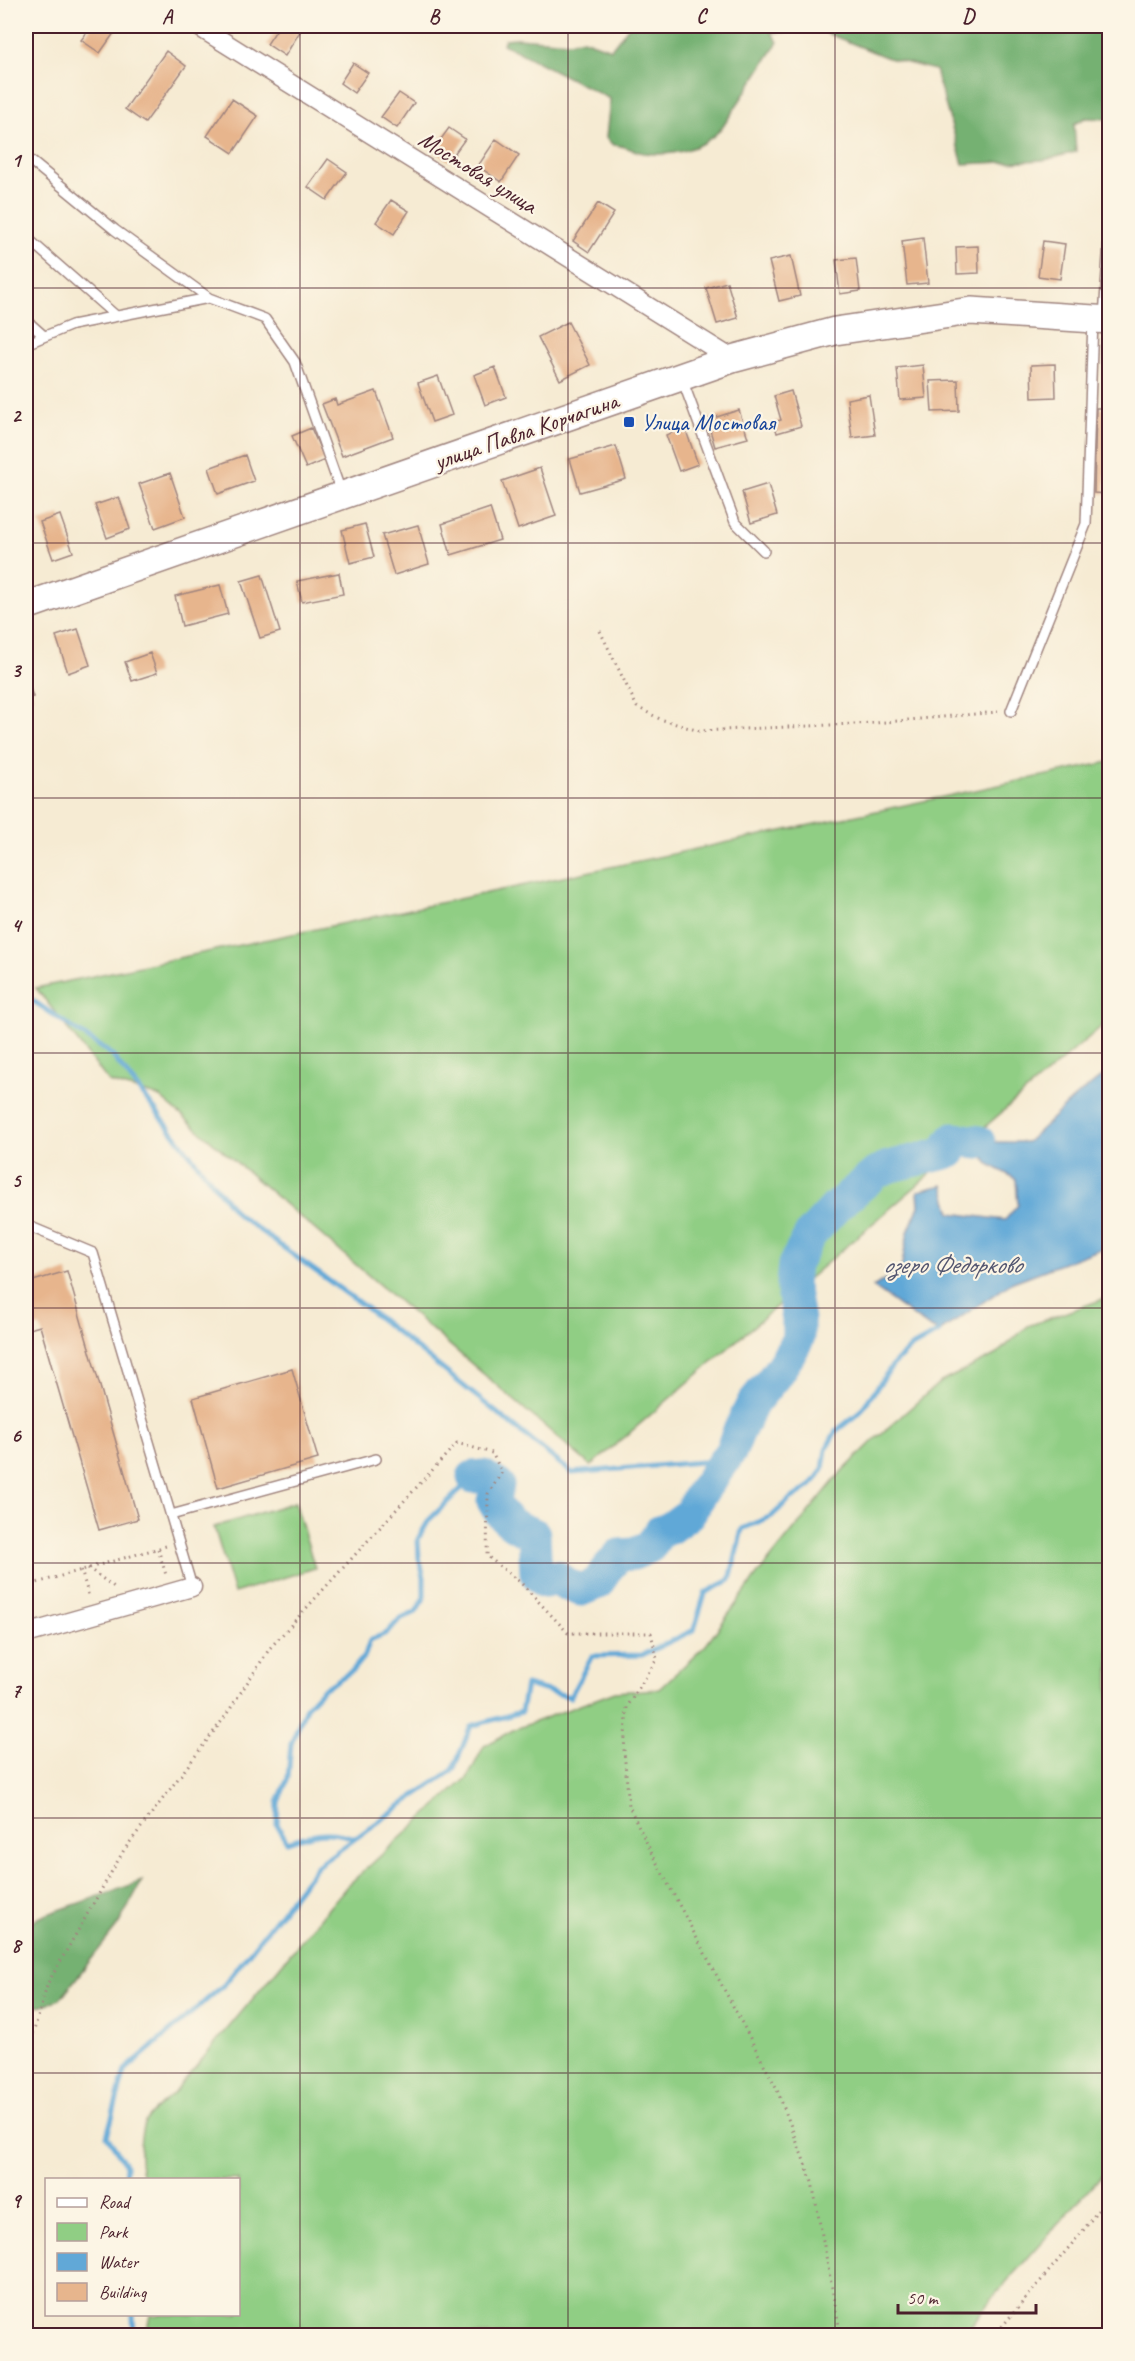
<svg xmlns="http://www.w3.org/2000/svg" width="1135" height="2361" font-family="Caveat,sans-serif">
	<style>
		.green { fill: #90ce84; stroke: #6d7658; stroke-width: 1.5 }
		.forest { fill: #74b172; stroke: #5f684e; stroke-width: 1.5 }
		.water { fill: #61a8d7; stroke: #566481; stroke-width: 1.5 }
		.lines { fill: none; stroke-linecap: round; stroke-linejoin: round }
		.stream { stroke: #61a8d7; stroke-width: 5 }
		.river { stroke: #61a8d7; stroke-width: 33 }
		.building { fill: #e7b58d }
		.service-casing { stroke: #a0857f; stroke-width: 12 }
		.minor-casing { stroke: #a0857f; stroke-width: 21 }
		.secondary-casing { stroke: #a0857f; stroke-width: 30 }
		.path { stroke: #a0857f; stroke-width: 3; stroke-dasharray: 1.5 4.5; stroke-linecap: butt }
		.service { stroke: #fff; stroke-width: 9 }
		.minor { stroke: #fff; stroke-width: 18 }
		.secondary { stroke: #fff; stroke-width: 27 }
		.grid { fill: none; stroke: #4a1f2b; stroke-width: 1.5; stroke-opacity: 0.55 }
		.transit-dot { fill: #1a4fb4; stroke: #fcf5e5; stroke-width: 2 }
		.labels { text-anchor: middle; dominant-baseline: central; stroke-width: 4.5; stroke-linejoin: round; paint-order: stroke }
		.street-label { font-size: 24px; fill: #4a1f2b; stroke: #fcf5e5 }
		.transit-label { font-size: 24px; fill: #164399; stroke: #fcf5e5; text-anchor: start }
		.water-label { font-size: 26px; font-style: italic; fill: #535670; stroke: #fcf5e5 }
		.neatline { fill: none; stroke: #4a1f2b; stroke-width: 2 }
		.grid-label { font-size: 20px; text-anchor: middle; font-weight: bold; fill: #4a1f2b }
	</style>
	<rect width="100%" height="100%" fill="#fcf5e5"/>
	<filter id="ink" filterUnits="userSpaceOnUse"><feTurbulence type="fractalNoise" baseFrequency=".0167" numOctaves="2"/><feDisplacementMap in="SourceGraphic" scale="12" xChannelSelector="R" yChannelSelector="G"/><feConvolveMatrix kernelMatrix="1 2 1 2 8 2 1 2 1" color-interpolation-filters="sRGB"/></filter>
	<filter id="wash" filterUnits="userSpaceOnUse"><feTurbulence type="fractalNoise" baseFrequency=".008" numOctaves="4" result="noise"/><feDisplacementMap in="SourceGraphic" scale="24" xChannelSelector="R" yChannelSelector="G"/><feGaussianBlur stdDeviation="1.35" result="paint"/><feColorMatrix in="noise" values="0 0 0 0 0 0 0 0 0 0 0 0 0 0 0 0 0 1.4 0 .05"/><feComposite in="paint" operator="in"/></filter>
	<g filter="url(#wash)">
		<rect width="100%" height="100%" fill="#f6ebd3"/>
		<!-- green -->
		<path class="green" d="M 1109,762 L 1109,1020 L 591,1466 L 160,1097 L 109,1082 L 36,988 Z
			M 1109,1297 L 1109,2167 L 993,2297 L 964,2335 L 146,2335 L 150,2315 L 238,2314 L 238,2180 L 144,2179 C 138,2168 139,2134 145,2122 C 150,2112 165,2102 173,2094 L 347,1886 L 468,1777 L 484,1746 L 513,1730 L 615,1692 L 659,1689 L 706,1645 L 758,1574 L 837,1477 L 874,1440 L 939,1383 L 995,1355 L 1028,1326 Z
			M 295,1502 L 315,1568 L 234,1593 L 214,1527 Z"/>
		<!-- forest -->
		<path class="forest" d="M 629,26 L 1109,26 L 1109,119 L 1085,118 L 1074,124 L 1076,152 L 1045,160 L 963,164 L 935,70 L 888,58 L 824,32 L 771,32 L 778,42 L 722,128 C 703,149 673,157 644,153 C 633,151 624,145 613,145 L 606,138 L 610,99 L 503,44 L 505,39 L 517,38 L 570,42 L 583,39 L 611,49 Z
			M 142,1881 L 118,1925 L 60,1999 L 26,2011 L 26,1924 L 45,1915 Z"/>
		<!-- water -->
		<path class="water" d="M 1109,1071 L 1109,1246 L 1013,1282 L 939,1332 L 929,1327 L 873,1287 L 901,1269 L 908,1232 L 919,1206 L 918,1191 L 943,1185 L 951,1213 L 1005,1220 L 1018,1205 L 1016,1179 L 987,1163 L 979,1142 L 1027,1142 L 1073,1099 Z"/>
		<g class="lines">
			<!-- stream -->
			<path class="stream" d="M 26,996 L 111,1054 L 237,1214 L 365,1307 L 572,1473 L 725,1460
				M 355,1838 C 326,1829 315,1833 287,1842 L 277,1824 L 278,1802 L 288,1778 L 291,1744 L 306,1707 L 322,1690 L 352,1671 L 365,1655 L 370,1640 L 387,1633 L 399,1620 L 416,1612 L 424,1598 L 424,1577 L 419,1558 L 418,1539 L 429,1520 L 473,1477
				M 125,2180 L 126,2165 L 107,2136 L 125,2070 L 224,1985 L 317,1866 L 410,1799 L 453,1770 L 471,1726 L 521,1712 L 526,1685 L 570,1697 L 592,1656 L 642,1655 L 694,1630 L 705,1593 L 730,1580 L 742,1529 L 772,1516 L 789,1500 L 812,1485 L 823,1469 L 826,1449 L 836,1431 L 860,1412 L 892,1366 L 910,1348 L 939,1332
				M 133,2314 L 134,2336"/>
			<!-- river -->
			<path class="river" d="M 473,1477 L 483,1476 L 498,1485 L 493,1501 C 503,1520 514,1527 534,1534 L 536,1573 L 545,1582 L 556,1576 L 565,1584 L 581,1590 L 598,1583 L 605,1571 L 619,1555 L 634,1554 L 650,1547 L 659,1532 L 670,1528 L 689,1514 L 699,1496 L 731,1451 L 738,1433 L 753,1403 L 775,1376 L 789,1355 L 798,1339 L 798,1320 L 792,1284 L 794,1265 L 810,1235 L 837,1206 L 876,1173 L 888,1167 L 950,1152 L 950,1143 L 953,1139 L 979,1142"/>
		</g>
		<g id="blocks">
			<!-- building -->
			<path class="building" d="M 92,26 L 119,26 L 100,53 L 81,40 Z
				M 279,26 L 298,26 L 302,28 L 285,56 L 267,44 Z
				M 166,51 L 186,66 L 145,123 L 125,109 Z
				M 353,63 L 368,73 L 354,93 L 340,83 Z
				M 399,93 L 414,103 L 397,128 L 381,117 Z
				M 232,99 L 258,116 L 233,153 L 207,136 Z
				M 449,128 L 465,139 L 449,161 L 433,150 Z
				M 496,139 L 519,155 L 501,182 L 478,166 Z
				M 328,159 L 347,172 L 327,200 L 308,187 Z
				M 391,200 L 409,211 L 394,234 L 376,222 Z
				M 598,203 L 614,213 L 589,252 L 573,241 Z
				M 923,238 L 928,283 L 907,285 L 902,241 Z
				M 1043,241 L 1065,244 L 1060,279 L 1038,276 Z
				M 978,246 L 979,273 L 957,274 L 956,247 Z
				M 791,256 L 800,296 L 779,301 L 769,261 Z
				M 856,258 L 860,291 L 840,294 L 836,260 Z
				M 727,282 L 738,318 L 717,324 L 706,288 Z
				M 568,322 L 590,365 L 560,380 L 538,337 Z
				M 1055,364 L 1056,397 L 1032,398 L 1031,365 Z
				M 923,365 L 926,398 L 900,400 L 897,368 Z
				M 495,367 L 506,397 L 485,405 L 474,375 Z
				M 438,376 L 452,415 L 432,422 L 418,383 Z
				M 958,380 L 959,411 L 932,412 L 930,381 Z
				M 376,391 L 393,437 L 342,456 L 322,404 L 335,399 L 337,405 Z
				M 791,391 L 801,426 L 777,433 L 774,422 L 781,420 L 774,396 Z
				M 869,395 L 875,435 L 852,438 L 847,399 Z
				M 1096,408 L 1110,408 L 1110,453 L 1106,453 L 1105,494 L 1094,493 Z
				M 739,410 L 748,438 L 715,447 L 707,420 Z
				M 311,428 L 325,460 L 306,468 L 292,436 Z
				M 685,428 L 698,464 L 679,471 L 666,435 Z
				M 616,446 L 626,479 L 580,492 L 570,459 Z
				M 245,455 L 254,481 L 218,494 L 209,468 Z
				M 540,468 L 556,516 L 518,529 L 502,481 Z
				M 170,473 L 185,517 L 155,528 L 139,484 Z
				M 768,484 L 777,515 L 751,523 L 742,492 Z
				M 119,497 L 130,529 L 107,538 L 95,505 Z
				M 490,508 L 500,540 L 451,555 L 442,524 Z
				M 60,515 L 73,552 L 53,559 L 40,522 Z
				M 365,524 L 374,557 L 350,563 L 342,530 Z
				M 418,525 L 429,564 L 394,575 L 382,535 Z
				M 339,573 L 343,594 L 302,602 L 297,581 Z
				M 262,575 L 280,632 L 260,638 L 241,581 Z
				M 220,585 L 228,614 L 182,626 L 175,596 Z
				M 78,629 L 90,665 L 68,673 L 56,636 Z
				M 150,653 L 157,673 L 132,681 L 125,662 Z
				M 26,675 L 33,697 L 26,699 Z
				M 67,1271 L 138,1519 L 99,1530 L 40,1326 L 26,1330 L 26,1283 Z
				M 292,1369 L 318,1459 L 218,1488 L 193,1398 Z"/>
		</g>
	</g>
	<g filter="url(#ink)">
		<use href="#blocks" fill-opacity="0" stroke="#a0857f" stroke-width="1.5"/>
		<g class="lines">
			<defs>
				<path id="service" d="M 26,157 L 115,230 L 209,298 L 265,319 L 295,362 L 341,492
					M 26,237 L 116,316
					M 1104,318 L 1110,224
					M 26,320 L 44,336
					M 26,344 L 72,325 L 209,298
					M 682,379 L 735,522 L 764,551
					M 1011,711 L 1086,524 L 1093,320
					M 26,1225 L 93,1253 L 192,1587
					M 171,1515 L 376,1459"/>
				<path id="minor" d="M 198,26 L 732,359
					M 26,1634 L 192,1587"/>
				<path id="secondary" d="M 26,606 L 732,359 L 835,331 L 971,311 L 1110,320"/>
			</defs>
			<!-- service casing -->
			<use href="#service" class="service-casing"/>
			<!-- minor casing -->
			<use href="#minor" class="minor-casing"/>
			<!-- secondary casing -->
			<use href="#secondary" class="secondary-casing"/>
			<!-- path -->
			<path class="path" d="M 600,631 L 637,707 L 660,719 L 699,731 L 875,723 L 998,712
				M 158,1549 L 166,1575
				M 88,1568 L 117,1589
				M 81,1570 L 89,1597
				M 26,1586 L 166,1546
				M 26,2057 L 48,1983 L 124,1850 L 224,1718 L 270,1648 L 457,1443 L 492,1453 L 502,1472 L 488,1494 L 487,1556 L 521,1583 L 568,1633 L 651,1633 L 657,1659 L 627,1707 L 624,1751 L 629,1806 L 651,1852 L 776,2087 L 812,2182 L 841,2336
				M 994,2336 L 1082,2232 L 1110,2194"/>
			<!-- service -->
			<use href="#service" class="service"/>
			<!-- minor -->
			<use href="#minor" class="minor"/>
			<!-- secondary -->
			<use href="#secondary" class="secondary"/>
		</g>
	</g>
	<!-- grid -->
	<path class="grid" d="M 300,26 L 300,2336M 568,26 L 568,2336M 835,26 L 835,2336M 26,288 L 1110,288M 26,543 L 1110,543M 26,798 L 1110,798M 26,1053 L 1110,1053M 26,1308 L 1110,1308M 26,1563 L 1110,1563M 26,1818 L 1110,1818M 26,2073 L 1110,2073"/>
	<!-- markers -->
	<rect class="transit-dot" x="623" y="416" width="12" height="12" rx="3"/>
	<g class="labels">
		<!-- street labels -->
		<g class="street-label">
			<text transform="translate(478 172) rotate(32)">Мостовая улица</text>
			<text transform="translate(526 431) rotate(-19)">улица Павла Корчагина</text>
		</g>
		<!-- transit labels -->
		<g class="transit-label">
			<text x="641" y="422">Улица Мостовая</text>
		</g>
		<!-- water labels -->
		<g class="water-label">
			<text x="952" y="1264">озеро Федорково</text>
		</g>
	</g>
	<!-- margin -->
	<rect width="1135" height="2361" fill="none" stroke="#fcf5e5" stroke-width="66"/>
	<!-- legend -->
	<rect x="45" y="2178" width="195" height="138" fill="#fcf5e5" stroke="#b59f9b" stroke-width="1.5"/>
	<rect x="57" y="2198" width="30" height="9" fill="#ffffff" stroke="#b59f9b" stroke-width="1.5"/>
	<text x="99" y="2208" font-size="18" fill="#4a1f2b">Road</text>
	<rect x="57" y="2223" width="30" height="18" fill="#90ce84" stroke="#b59f9b" stroke-width="1.5"/>
	<text x="99" y="2238" font-size="18" fill="#4a1f2b">Park</text>
	<rect x="57" y="2253" width="30" height="18" fill="#61a8d7" stroke="#b59f9b" stroke-width="1.5"/>
	<text x="99" y="2268" font-size="18" fill="#4a1f2b">Water</text>
	<rect x="57" y="2283" width="30" height="18" fill="#e7b58d" stroke="#b59f9b" stroke-width="1.5"/>
	<text x="99" y="2298" font-size="18" fill="#4a1f2b">Building</text>
	<!-- scale -->
	<path d="M898 2304v9h138v-9" fill="none" stroke="#4a1f2b" stroke-width="3"/>
	<text x="907" y="2304" font-size="18" fill="#4a1f2b" stroke="#fcf5e5" stroke-width="4.5" paint-order="stroke">50 m</text>
	<rect x="33" y="33" width="1069" height="2295" class="neatline"/>
	<g class="grid-label">
		<text x="167" y="23">A</text>
		<text x="434" y="23">B</text>
		<text x="701" y="23">C</text>
		<text x="968" y="23">D</text>
		<text x="16" y="167">1</text>
		<text x="16" y="422">2</text>
		<text x="16" y="677">3</text>
		<text x="16" y="932">4</text>
		<text x="16" y="1187">5</text>
		<text x="16" y="1442">6</text>
		<text x="16" y="1697">7</text>
		<text x="16" y="1952">8</text>
		<text x="16" y="2207">9</text>
	</g>
</svg>
